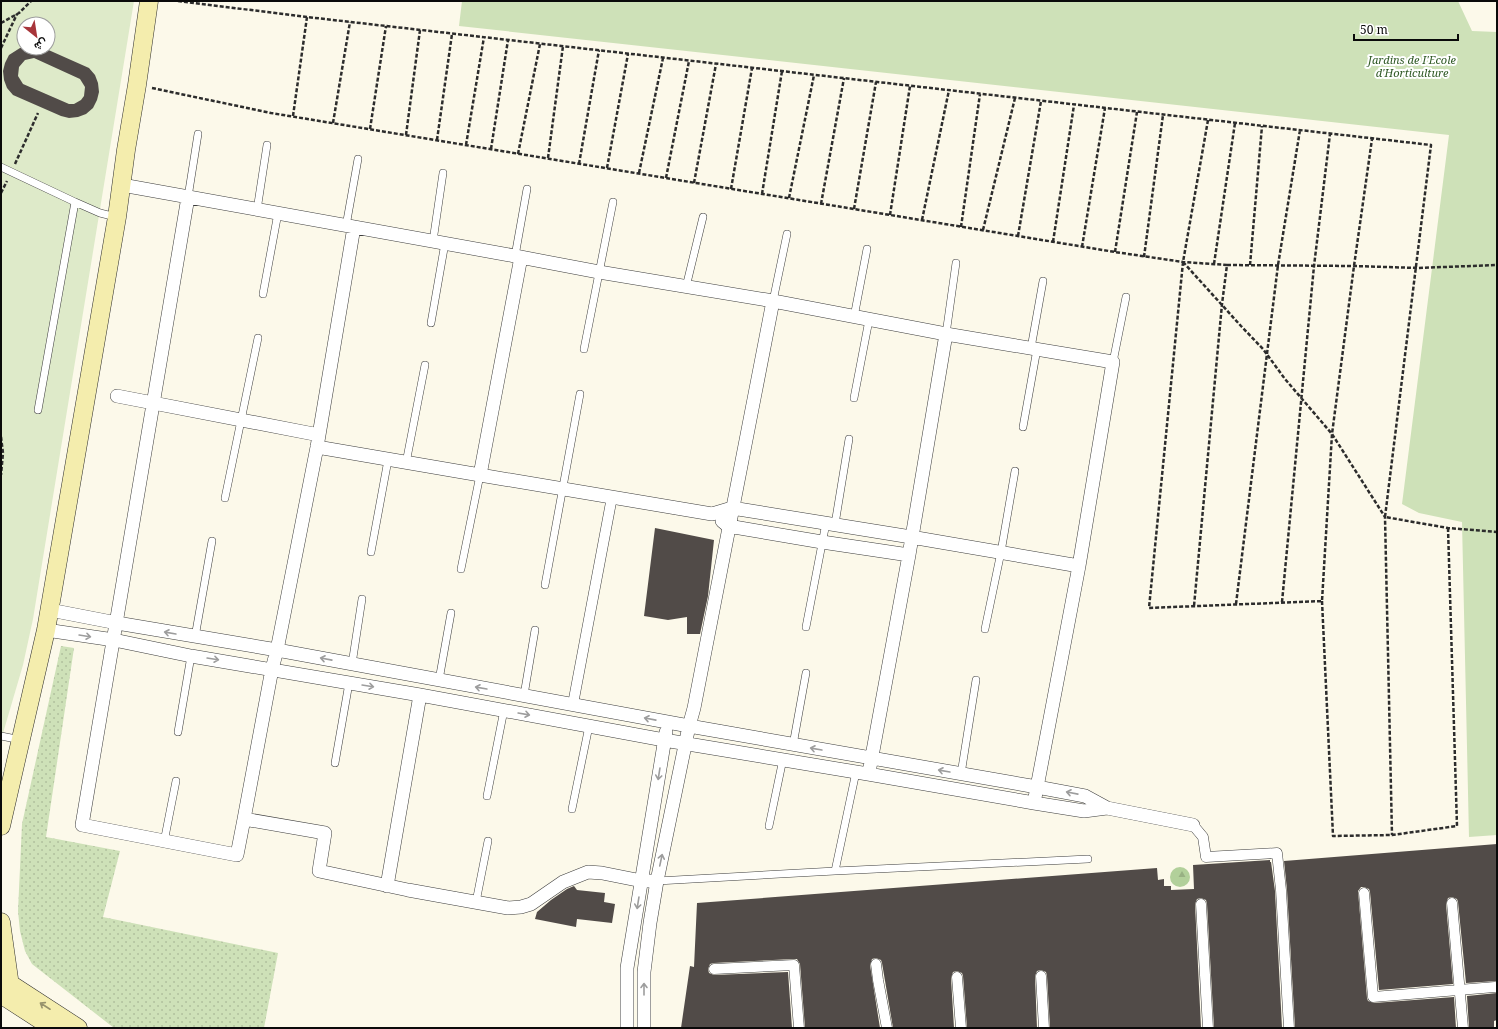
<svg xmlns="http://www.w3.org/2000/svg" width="1498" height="1029" font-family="'Noto Serif',Vazirmatn,serif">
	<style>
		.grass { fill: url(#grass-dots) }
		.forest { fill: url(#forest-firs) }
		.park { fill: #cee1b8 }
		.pitch { fill: #deeac9; fill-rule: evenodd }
		.building { fill: #514b48; fill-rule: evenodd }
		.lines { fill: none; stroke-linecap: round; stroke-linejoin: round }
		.service-casing { stroke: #3d3d3d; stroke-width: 8 }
		.pedestrian-casing { stroke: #3d3d3d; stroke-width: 11 }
		.minor-casing { stroke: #3d3d3d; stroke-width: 14 }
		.secondary-casing { stroke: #2c2c2c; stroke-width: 19 }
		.path { stroke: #2c2c2c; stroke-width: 2.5; stroke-dasharray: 4 2; stroke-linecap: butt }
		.service { stroke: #fff; stroke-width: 7 }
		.pedestrian { stroke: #fff; stroke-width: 10 }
		.minor { stroke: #fff; stroke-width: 13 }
		.secondary { stroke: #f4edad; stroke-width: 18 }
		.oneway { stroke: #9d9d9d }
		.oneway2 { stroke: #96926c }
		.labels { text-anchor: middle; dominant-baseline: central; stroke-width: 4; stroke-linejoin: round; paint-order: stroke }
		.park-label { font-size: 11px; font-style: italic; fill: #2e5824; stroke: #fff }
	</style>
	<defs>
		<pattern id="grass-dots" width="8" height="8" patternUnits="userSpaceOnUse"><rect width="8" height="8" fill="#cee1b8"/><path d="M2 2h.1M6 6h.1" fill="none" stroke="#b0c09d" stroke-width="1.8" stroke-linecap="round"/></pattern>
		<pattern id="forest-firs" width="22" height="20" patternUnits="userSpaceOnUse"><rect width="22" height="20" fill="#b2d09a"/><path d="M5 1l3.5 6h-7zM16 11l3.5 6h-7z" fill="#98b183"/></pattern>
	</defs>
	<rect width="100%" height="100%" fill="#fcf9ea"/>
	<!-- grass -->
	<path class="grass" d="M 61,646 L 74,648 L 46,837 L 120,851 L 103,917 L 278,953 L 264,1028 L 114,1028 L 32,964 L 25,951 L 20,931 L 18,911 L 22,824 Z"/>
	<!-- forest -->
	<path class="forest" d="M1170 877a10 10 0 1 1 20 0a10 10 0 1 1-20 0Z"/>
	<!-- park -->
	<path class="park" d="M 462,1 L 1458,1 L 1472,31 L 1497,32 L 1497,835 L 1469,837 L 1462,522 L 1419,513 L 1402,504 L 1449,135 L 459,26 Z"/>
	<!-- pitch -->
	<path class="pitch" d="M 1,1 L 134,1 L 33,619 L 23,665 L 1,740 ZM 24,24 L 48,24 L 48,48 L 24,48 Z"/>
	<!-- building -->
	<path class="building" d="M 20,48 L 44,48 L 89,68 L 95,75 L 98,83 L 99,92 L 97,100 L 93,108 L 86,114 L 78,117 L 69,118 L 61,116 L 13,95 L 7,88 L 4,80 L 3,71 L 5,63 L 9,55 ZM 34,58 L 80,79 L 85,87 L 84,96 L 81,100 L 74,104 L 69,104 L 23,84 L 18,76 L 19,67 L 25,60 Z
		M 655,528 L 714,540 L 708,596 L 700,634 L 687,634 L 687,617 L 668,620 L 644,616 Z
		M 1497,844 L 1497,981 L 1466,983 L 1458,902 L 1457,899 L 1452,897 L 1448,898 L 1446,904 L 1453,984 L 1379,990 L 1370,892 L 1369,889 L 1364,887 L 1361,887 L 1358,891 L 1367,998 L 1368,1001 L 1374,1003 L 1454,997 L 1456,1028 L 1295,1028 L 1287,890 L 1284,861 Z
		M 1270,860 L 1270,862 L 1271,862 L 1275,891 L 1282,1028 L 1214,1028 L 1207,904 L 1206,900 L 1201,898 L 1197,899 L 1195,904 L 1201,1028 L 1050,1028 L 1047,976 L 1046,972 L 1041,970 L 1037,971 L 1035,976 L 1037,1028 L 967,1028 L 963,976 L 962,973 L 957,971 L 953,972 L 951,978 L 954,1028 L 893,1028 L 882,963 L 881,960 L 876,958 L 872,959 L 870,965 L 880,1028 L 805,1028 L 800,964 L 797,959 L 794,959 L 714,963 L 710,964 L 708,969 L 709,973 L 714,975 L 788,972 L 792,1028 L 681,1028 L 690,966 L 694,967 L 697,903 L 1157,868 L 1158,880 L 1164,879 L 1164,886 L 1171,886 L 1171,890 L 1194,889 L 1193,865 Z
		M 574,886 L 577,890 L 605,893 L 604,902 L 615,904 L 612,923 L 577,919 L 576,927 L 535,919 L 537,912 L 551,900 L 567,889 Z
		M 1497,993 L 1497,1020 L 1494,1021 L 1494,1028 L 1469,1028 L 1467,996 Z"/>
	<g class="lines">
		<defs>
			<path id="service" d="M 1,167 L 75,202 L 38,410
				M 188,197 L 198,134
				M 75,202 L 100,213 L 116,217
				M 257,210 L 267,145
				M 346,226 L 358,159
				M 433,241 L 443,173
				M 515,256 L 527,189
				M 686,287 L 703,217
				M 263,294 L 278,213
				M 773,301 L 787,234
				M 854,317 L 867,249
				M 431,323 L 445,243
				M 946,334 L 956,263
				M 1031,348 L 1043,281
				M 584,349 L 613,202
				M 1113,362 L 1126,297
				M 854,398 L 869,320
				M 1023,427 L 1037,349
				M 406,463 L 425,365
				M 225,498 L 258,338
				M 835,524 L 849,439
				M 371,552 L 388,460
				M 461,569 L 480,475
				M 545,585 L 580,394
				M 806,627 L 826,523
				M 985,629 L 1001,552 L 1015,471
				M 195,637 L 212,541
				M 352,664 L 362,599
				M 439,680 L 451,613
				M 524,695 L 535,630
				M 178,732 L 191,656
				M 1,736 L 21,740
				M 793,745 L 806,673
				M 335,763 L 349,683
				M 961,774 L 976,680
				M 487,796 L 504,710
				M 572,809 L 589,726
				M 769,826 L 783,759
				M 164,842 L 176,781
				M 835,871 L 856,772
				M 657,881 L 835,871 L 1088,859
				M 476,902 L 488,841"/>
			<path id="pedestrian" d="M 573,704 L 612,497
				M 1193,825 L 1203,837 L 1206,857 L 1277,853 L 1281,890 L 1289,1028
				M 1364,893 L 1373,997 L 1495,987
				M 1452,903 L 1463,1028
				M 1201,904 L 1208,1028
				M 876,964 L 878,980 L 887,1028
				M 714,969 L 794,965 L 799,1028
				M 1041,976 L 1044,1028
				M 957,977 L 961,1028"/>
			<path id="minor" d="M 122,185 L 515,256 L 599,272 L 773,301 L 946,334 L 1113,362 L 1079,566 L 1034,803
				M 188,197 L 82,825 L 237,855 L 244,819 L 325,833 L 319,871 L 408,890 L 508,908 L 521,907 L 531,904 L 563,882 L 588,872 L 602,873 L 642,881 L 657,881
				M 117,396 L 319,435
				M 317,447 L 480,475 L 712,514 L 732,508 L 911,537 L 1079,566
				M 480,475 L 521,257
				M 722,521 L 728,526 L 822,542 L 909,555
				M 50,610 L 117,623 L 277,650 L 689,726 L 1037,787 L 1085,796 L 1107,808 L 1193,825
				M 46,630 L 114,640 L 191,656 L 420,695 L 664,740 L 868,774 L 1034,803 L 1084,811 L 1107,808
				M 870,767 L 909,555 L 946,334
				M 244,819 L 272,669 L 277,650 L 317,447 L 354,227
				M 387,886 L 420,695
				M 627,1028 L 627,968 L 666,732
				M 644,1028 L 644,972 L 650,923 L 657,881 L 689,726 L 694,708 L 773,301"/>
			<path id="secondary" d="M 1,826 L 46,630 L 117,217 L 126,150 L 137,85 L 149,1
				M 1,922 L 12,1000
				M 1,978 L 78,1028
				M 2,995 L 53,1028"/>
		</defs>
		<!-- service casing -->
		<use href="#service" class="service-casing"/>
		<!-- pedestrian casing -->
		<use href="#pedestrian" class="pedestrian-casing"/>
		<!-- minor casing -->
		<use href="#minor" class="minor-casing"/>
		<!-- secondary casing -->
		<use href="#secondary" class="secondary-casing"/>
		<!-- path -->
		<path class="path" d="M 178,1 L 307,17 L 1431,145 L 1385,517 L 1448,528 L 1497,532
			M 1,23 L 19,13 L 31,1
			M 1,48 L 17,14
			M 152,88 L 271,113 L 1115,252 L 1183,262 L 1227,265 L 1222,304 L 1194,606
			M 293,116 L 307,17
			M 1208,120 L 1183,262 L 1149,608 L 1322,601 L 1332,434 L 1354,266 L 1372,139
			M 333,123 L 350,22
			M 370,129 L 386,26
			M 406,135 L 420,30
			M 437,140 L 452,34
			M 466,145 L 484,37
			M 491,149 L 508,40
			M 518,154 L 540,44
			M 548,158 L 563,46
			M 15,164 L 38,113
			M 579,164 L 599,50
			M 607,168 L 628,54
			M 639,173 L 663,58
			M 666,178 L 689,61
			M 694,183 L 716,64
			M 731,189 L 752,68
			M 1,193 L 7,181
			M 762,194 L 782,71
			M 789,198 L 814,75
			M 821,204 L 844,78
			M 854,209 L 876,82
			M 890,215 L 910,86
			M 922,220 L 949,90
			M 961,227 L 980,94
			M 983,230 L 1015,98
			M 1018,236 L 1041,101
			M 1053,242 L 1074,105
			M 1082,247 L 1105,108
			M 1115,252 L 1137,112
			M 1144,257 L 1163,115
			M 1183,262 L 1241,326 L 1263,349 L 1285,379 L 1332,434 L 1385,517 L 1392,835
			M 1214,264 L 1235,123
			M 1227,265 L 1354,266 L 1417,268 L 1497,265
			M 1250,265 L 1262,126
			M 1,437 L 3,453 L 1,475
			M 1322,601 L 1333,836 L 1392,835 L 1457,826 L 1448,528
			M 1282,602 L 1314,266 L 1330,134
			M 1236,604 L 1278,265 L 1300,130"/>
		<!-- service -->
		<use href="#service" class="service"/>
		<!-- pedestrian -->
		<use href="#pedestrian" class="pedestrian"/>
		<!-- minor -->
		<use href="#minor" class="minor"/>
		<!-- secondary -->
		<use href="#secondary" class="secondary"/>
	</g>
	<!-- one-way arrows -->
	<defs><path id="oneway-shaft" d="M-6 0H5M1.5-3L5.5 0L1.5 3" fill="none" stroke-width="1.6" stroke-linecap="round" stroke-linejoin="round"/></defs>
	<g class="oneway">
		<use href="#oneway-shaft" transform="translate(170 633) rotate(-170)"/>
		<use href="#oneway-shaft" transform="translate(85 636) rotate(9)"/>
		<use href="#oneway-shaft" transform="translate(213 659) rotate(9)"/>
		<use href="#oneway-shaft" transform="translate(326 659) rotate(-169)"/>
		<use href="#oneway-shaft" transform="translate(368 686) rotate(9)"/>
		<use href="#oneway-shaft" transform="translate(481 688) rotate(-170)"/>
		<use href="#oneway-shaft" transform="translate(524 714) rotate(10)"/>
		<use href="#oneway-shaft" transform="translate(650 719) rotate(-169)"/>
		<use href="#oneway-shaft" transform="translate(816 749) rotate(-170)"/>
		<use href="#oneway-shaft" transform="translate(944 771) rotate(-170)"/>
		<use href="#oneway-shaft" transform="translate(659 774) rotate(99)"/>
		<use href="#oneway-shaft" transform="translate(1072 793) rotate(-169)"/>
		<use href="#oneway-shaft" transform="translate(661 860) rotate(-78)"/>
		<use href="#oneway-shaft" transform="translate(638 903) rotate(99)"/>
		<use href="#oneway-shaft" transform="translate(644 989) rotate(-90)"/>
	</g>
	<use class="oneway2" href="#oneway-shaft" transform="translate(45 1006) rotate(-147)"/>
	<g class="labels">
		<!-- park labels -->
		<g class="park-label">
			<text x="1412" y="59">Jardins de I'Ecole<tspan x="1412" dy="13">d'Horticulture</tspan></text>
		</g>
	</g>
	<!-- border -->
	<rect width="1498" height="1029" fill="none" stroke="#0a0a0a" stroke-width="4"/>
	<!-- north arrow -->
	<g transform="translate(36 36) rotate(150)"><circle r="19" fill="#ffffff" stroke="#9d9d9d"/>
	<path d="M0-3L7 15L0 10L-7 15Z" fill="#a7353a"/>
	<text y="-6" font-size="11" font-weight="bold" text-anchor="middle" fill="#0a0a0a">ش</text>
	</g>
	<!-- scale -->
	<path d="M1354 34v6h104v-6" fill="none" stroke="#0a0a0a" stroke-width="2"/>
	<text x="1360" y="34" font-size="12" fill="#0a0a0a" stroke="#ffffff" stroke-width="3" paint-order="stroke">50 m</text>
</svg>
